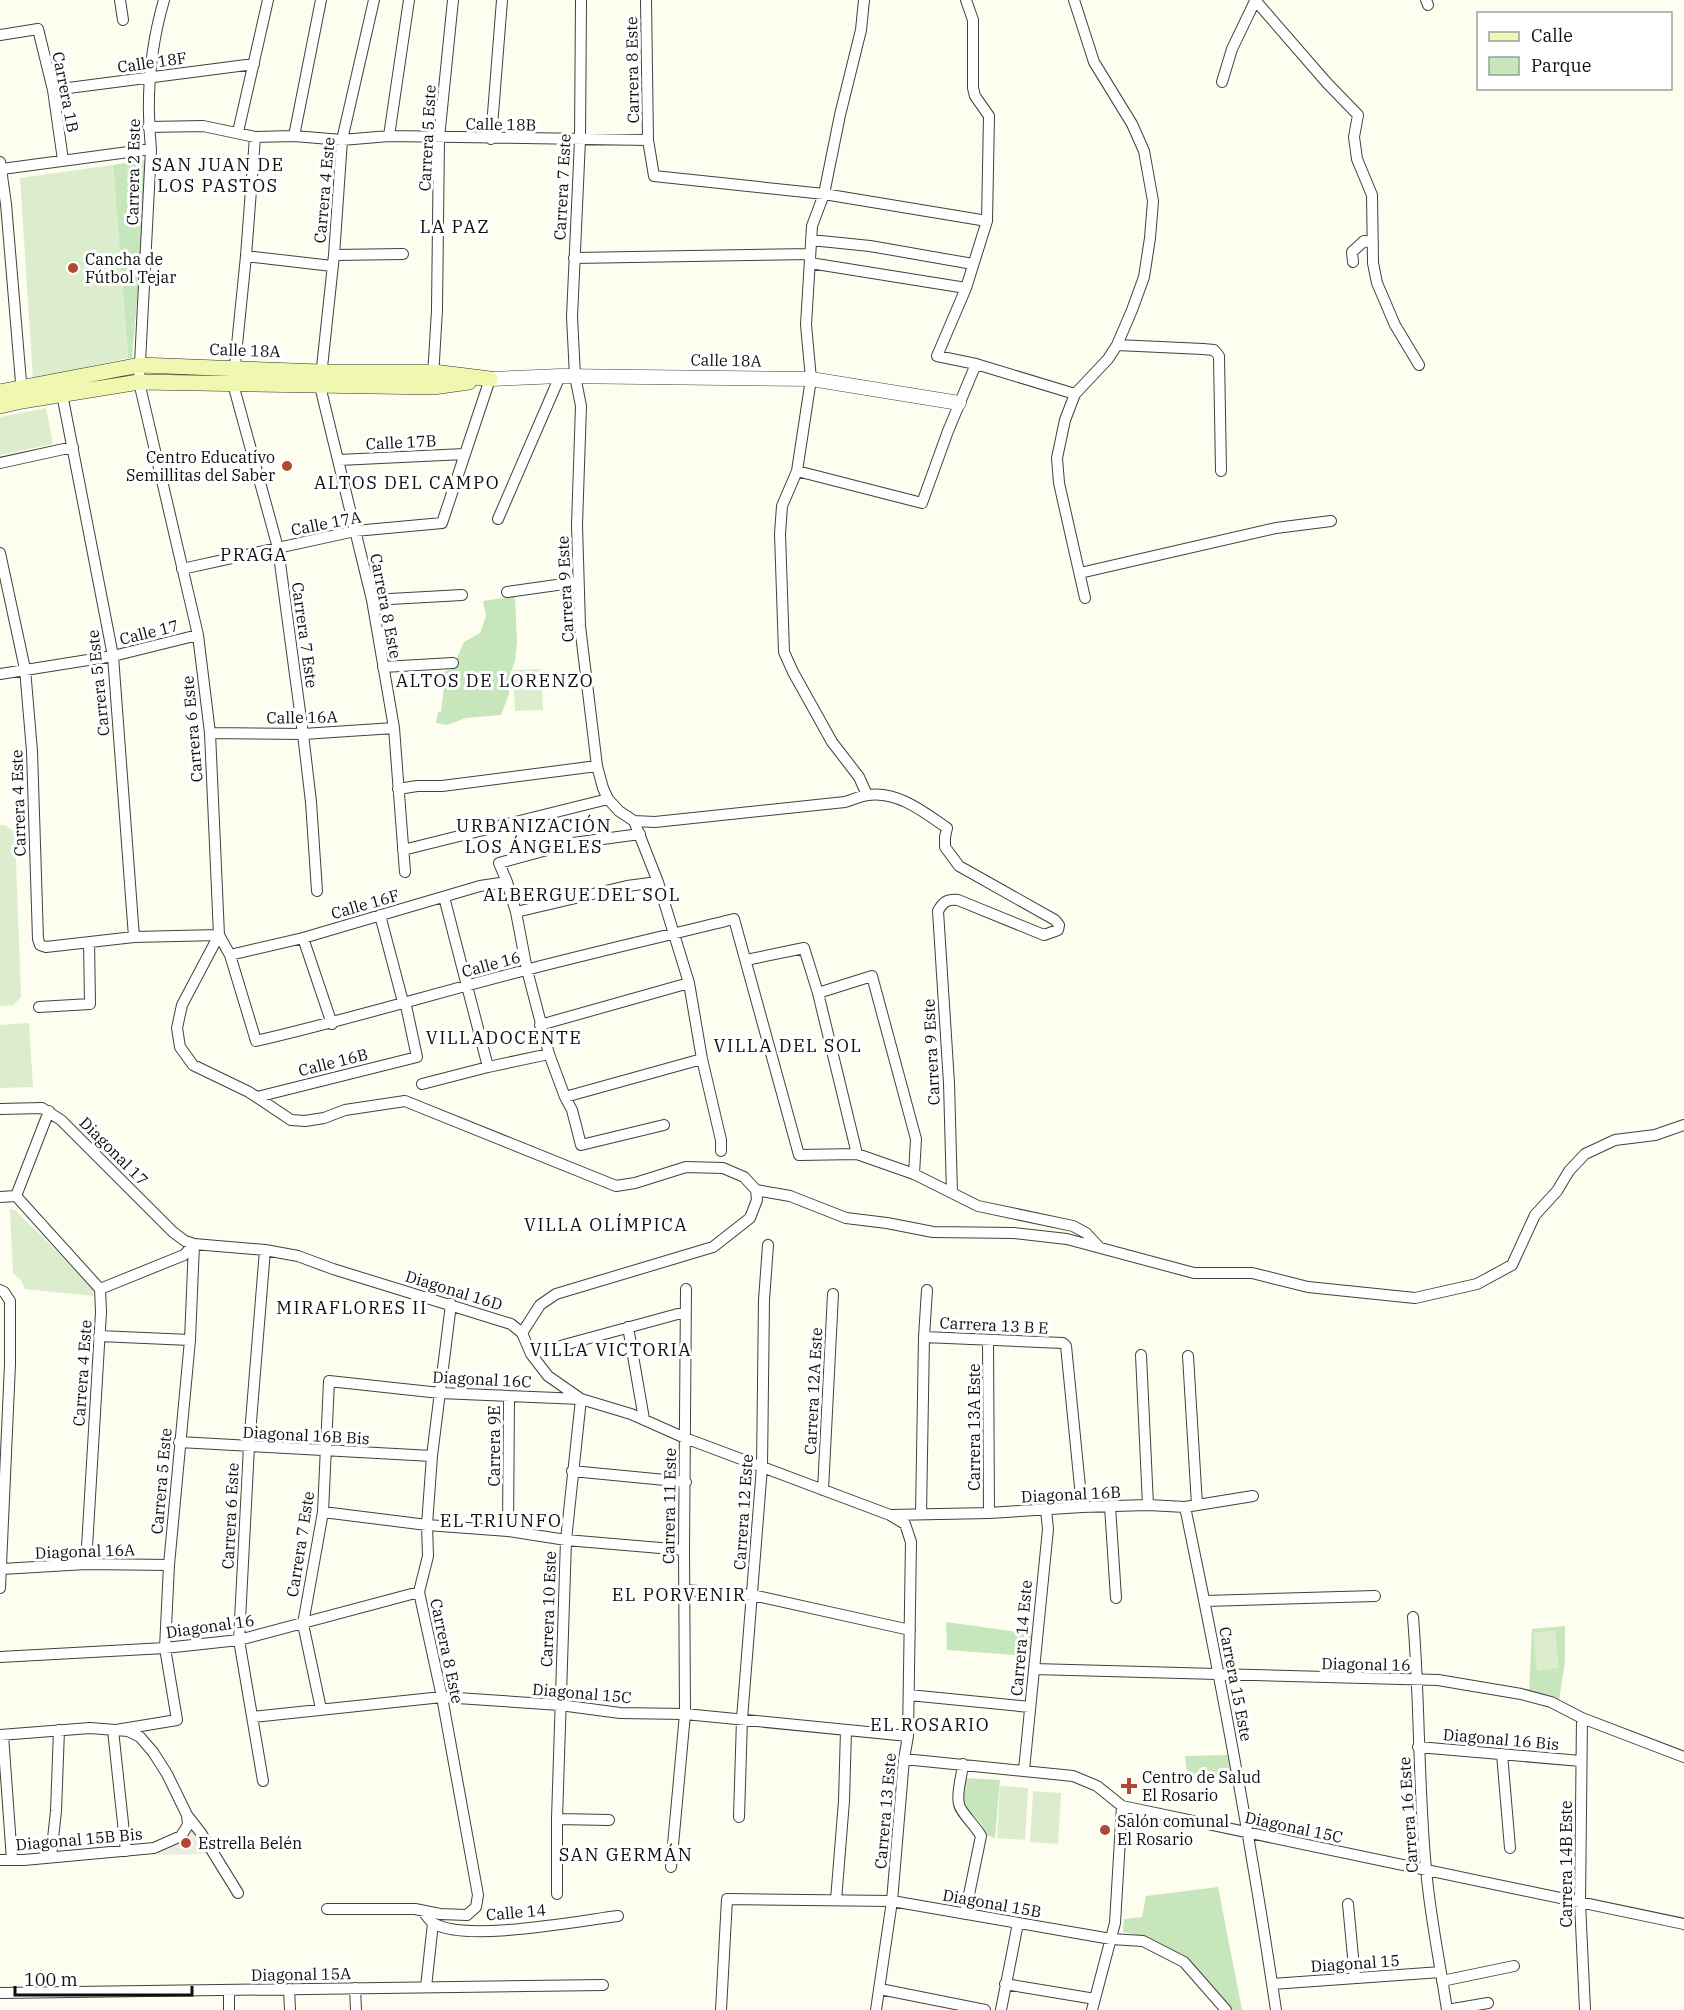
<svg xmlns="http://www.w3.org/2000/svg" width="1684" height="2010" font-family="'IBM Plex Serif',serif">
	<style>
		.green { fill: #c8e6bc }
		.pitch { fill: #dbedcd }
		.plaza { fill: #ededdf }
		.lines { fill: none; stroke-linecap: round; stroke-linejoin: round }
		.minor-casing { stroke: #414141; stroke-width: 12 }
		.tertiary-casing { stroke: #414141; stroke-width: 15 }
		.secondary-casing { stroke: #303030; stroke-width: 16 }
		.minor { stroke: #fff; stroke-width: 10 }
		.tertiary { stroke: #fff; stroke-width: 14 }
		.secondary { stroke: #f0f8b0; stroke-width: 15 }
		.poi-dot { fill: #b24831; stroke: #fff; stroke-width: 2 }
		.labels { text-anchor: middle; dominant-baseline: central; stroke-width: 6; stroke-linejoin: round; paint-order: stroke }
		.street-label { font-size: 16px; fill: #0e0e0e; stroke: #fff }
		.poi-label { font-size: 16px; fill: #0e0e0e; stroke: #fff; text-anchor: start }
		.neighbourhood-label { font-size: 18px; letter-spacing: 1.5px; fill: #0e0e0e; stroke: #fff }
	</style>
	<rect width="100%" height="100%" fill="#fdfeef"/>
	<!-- green -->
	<path class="green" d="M 145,160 L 141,253 L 132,358 L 128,358 L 113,165 Z
		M 515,596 L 517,642 L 515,661 L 510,675 L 509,694 L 501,715 L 466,718 L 447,725 L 436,723 L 438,712 L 441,712 L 444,687 L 444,672 L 452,669 L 464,642 L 480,633 L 486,616 L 483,601 Z
		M 946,1622 L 1033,1634 L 1033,1643 L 1027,1656 L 947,1650 Z
		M 1565,1626 L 1565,1662 L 1559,1701 L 1529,1692 L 1532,1629 Z
		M 1229,1755 L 1235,1778 L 1188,1782 L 1185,1756 Z
		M 964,1778 L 1000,1780 L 995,1838 L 986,1835 L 981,1823 L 961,1803 Z
		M 1218,1887 L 1242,2010 L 1233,2010 L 1188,1959 L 1147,1937 L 1123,1932 L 1124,1919 L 1142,1917 L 1146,1896 Z"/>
	<!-- pitch -->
	<path class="pitch" d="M 113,165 L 128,358 L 33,379 L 20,178 Z
		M 46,408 L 53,444 L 0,455 L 0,417 Z
		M 541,669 L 543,710 L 515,711 L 513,670 Z
		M 0,825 L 5,825 L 15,832 L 21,997 L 13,1005 L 0,1006 Z
		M 29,1023 L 33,1087 L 0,1088 L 0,1025 Z
		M 10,1209 L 15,1210 L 55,1249 L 94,1290 L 93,1296 L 25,1289 L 21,1280 L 13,1273 Z
		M 1555,1630 L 1559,1668 L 1537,1671 L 1533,1633 Z
		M 1000,1786 L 1028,1788 L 1025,1840 L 997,1838 Z
		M 1033,1791 L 1061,1793 L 1058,1844 L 1030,1842 Z"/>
	<!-- plaza -->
	<path class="plaza" d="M 191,1822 L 200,1834 L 207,1854 L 158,1855 L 158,1848 Z"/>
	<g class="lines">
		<defs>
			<path id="minor" d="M 120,0 L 123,20
				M 164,0 C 150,48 146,100 151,149 L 139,382 L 198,635 L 210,733 L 219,935 L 182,1005 L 177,1028 L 180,1047 L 193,1065 L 249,1092 L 291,1120 L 305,1121 L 324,1118 L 345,1110 L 405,1101 L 616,1186 L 635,1183 L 686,1167 L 723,1168 L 744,1177 L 756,1190 L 757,1200 L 750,1218 L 713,1247 L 556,1294 L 540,1305 L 522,1333
				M 374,0 L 342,140 L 334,255 L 320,386 L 372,600 L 394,728 L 405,872
				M 581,0 L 580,140 L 572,317 L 575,376 L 581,406 L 577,525 L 580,626 L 597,766 L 603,788 L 608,799 L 619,811 L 634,821 L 658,882 L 689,983 L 702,1059 L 721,1140 L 721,1151
				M 646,0 L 648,140
				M 864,0 L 861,30 L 840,115 L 824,194 L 812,226 L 806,325 L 811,379 L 797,471 L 782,506 L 780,534 L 784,652 L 793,672 L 832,742 L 859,777 L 867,795
				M 966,0 L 973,20 L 973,88 L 975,96 L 989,116 L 987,221 L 966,288 L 937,356 L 976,364 L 1075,394
				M 1074,0 L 1094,62 L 1132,124 L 1144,151 L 1153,201 L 1150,238 L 1144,277 L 1132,310 L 1117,345 L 1108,359 L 1075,394 L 1065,420 L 1057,458 L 1059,483 L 1085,598
				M 1255,0 L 1327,83 L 1358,115 L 1354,137 L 1357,159 L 1372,195 L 1373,263 L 1377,283 L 1395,325 L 1419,365
				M 1426,0 L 1428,5
				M 0,35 L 38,29 L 53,90 L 63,160
				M 1222,82 L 1232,49 L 1255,1
				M 53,90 L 254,64
				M 148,127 L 203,126 L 255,137 L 294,136 L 342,140 L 389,136 L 648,140 L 654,176 L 824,194 L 987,221
				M 238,132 L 268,0
				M 294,136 L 321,0
				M 389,136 L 409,0
				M 255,137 L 246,256 L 233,384 L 278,548 L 303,734 L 311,802 L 317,891
				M 491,139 L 502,0
				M 0,162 L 6,204 L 22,394
				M 2,169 L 151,149
				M 811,240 L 870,246 L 973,264
				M 334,255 L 403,254
				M 246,256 L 332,266
				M 574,258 L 810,254
				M 1353,262 L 1352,252 L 1364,241 L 1373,242
				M 810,263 L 966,288
				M 1117,345 L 1203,349 L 1214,350 L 1219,356 L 1221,471
				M 433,377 L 437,310 L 439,138 L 453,0
				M 62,394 L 113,656 L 134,937
				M 339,460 L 464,454
				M 0,463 L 73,447
				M 797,471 L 922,503 L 948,431 L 976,364
				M 498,519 L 560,376
				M 0,553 L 25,669 L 32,751 L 38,939 L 40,945 L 46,947 L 134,937 L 219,935
				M 182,569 L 355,531 L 442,523 L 490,379
				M 1080,573 L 1276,528 L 1331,521
				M 507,592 L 578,582
				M 372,600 L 462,595
				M 383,667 L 453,663
				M 0,674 L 113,656 L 198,635
				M 210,733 L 303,734 L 394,728
				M 398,789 L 417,786 L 442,786 L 597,766
				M 634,821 L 655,822 L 845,802 C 852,800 860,796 868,795 C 898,791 924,812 947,828 L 945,837 L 945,847 L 959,866 L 1055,920 L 1059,925 L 1058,930 L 1044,935 L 958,900 C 947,899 943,902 938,911 L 949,1083 L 952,1193
				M 640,834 L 573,843 L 499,863 L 507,882 L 516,912 L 527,970 L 549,1054 L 565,1097 L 572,1110 L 581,1145 L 664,1125
				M 403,850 L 608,799
				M 444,897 L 488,1067
				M 516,912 L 627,886 L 658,882
				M 380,915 L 403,1002
				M 219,935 L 230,955 L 256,1041 C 347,1020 436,993 526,970 C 595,952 665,936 734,919 L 799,1155 L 857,1154 L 914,1174 L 978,1206 L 1073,1226 L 1086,1233 L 1099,1247
				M 303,938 L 332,1024
				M 230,955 L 303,938 L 480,886 L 507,882
				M 746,960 L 804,948 L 818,993 L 857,1154
				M 818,993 L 872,976 L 916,1139 L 914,1174
				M 39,1007 L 90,1004 L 89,942
				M 540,1025 L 689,983
				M 422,1084 L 488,1067 L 549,1054
				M 257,1097 L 417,1057 L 405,1001
				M 565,1097 L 702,1059
				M 0,1109 L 42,1108 L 61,1120 L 173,1232 L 185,1241 L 194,1244 L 265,1250 L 298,1256 L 333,1269 L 511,1324 L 522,1333 L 531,1354 L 548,1376 L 581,1399 L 566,1540 L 557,1819 L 557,1894
				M 756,1190 L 790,1196 L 846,1218 L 887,1223 L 933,1232 L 1014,1233 L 1067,1239 L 1194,1273 L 1252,1273 L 1308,1287 L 1415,1298 L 1477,1284 L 1512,1265 L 1535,1215 L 1557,1191 L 1569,1171 L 1585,1154 L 1615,1140 L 1655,1135 L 1684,1125
				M 16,1196 L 49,1111
				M 0,1197 L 16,1196 L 100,1289
				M 100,1289 L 184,1255 L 194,1244
				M 0,1290 L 4,1292 L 10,1301 L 10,1364 L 0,1588
				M 628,1327 L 644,1419
				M 99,1336 L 190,1340
				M 924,1337 L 1063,1343 L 1066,1346 L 1082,1507
				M 988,1340 L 989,1513
				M 531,1354 L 685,1312
				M 1141,1355 L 1148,1505
				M 1188,1356 L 1197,1505
				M 179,1442 L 432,1456
				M 572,1471 L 686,1482
				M 823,1490 L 833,1294
				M 1110,1506 L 1116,1598
				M 1185,1507 C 1220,1674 1251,1841 1276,2010
				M 323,1512 L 427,1525 L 508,1531 L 566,1540 L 684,1550
				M 921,1514 L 924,1337 L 927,1290
				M 890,1515 L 989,1513 L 1082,1507 L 1148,1505 L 1185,1507 L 1253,1496
				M 508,1531 L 509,1396
				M 86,1564 L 101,1312 L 100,1289
				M 2,1569 L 86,1564 L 169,1565
				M 684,1590 L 752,1595 L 910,1630
				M 1205,1601 L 1375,1596
				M 1413,1617 C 1420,1701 1418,1785 1426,1869 C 1430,1916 1440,1963 1447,2010
				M 0,1657 L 165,1648 L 239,1640 L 419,1592
				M 1034,1669 L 1438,1680 L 1521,1694 L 1551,1702 L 1582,1718 L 1684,1757
				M 909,1695 L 1030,1707
				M 321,1709 L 303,1624 L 323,1512 L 329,1381 L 440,1393 L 581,1399 L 631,1414 L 685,1438 L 890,1515 L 905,1524 L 911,1542 L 908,1736 L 904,1759 L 892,1901 L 876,2010
				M 253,1717 L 442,1697 L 560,1705 L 620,1713 L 685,1714 L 908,1736
				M 1582,1718 L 1580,1903 L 1585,2010
				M 113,1730 L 126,1851
				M 116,1730 L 177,1720 L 165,1648 L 169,1565 L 190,1340 L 194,1244
				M 0,1735 L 90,1728 L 128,1731 L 140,1737 L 153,1752 L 167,1774 L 187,1815 L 188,1825 L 181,1836 L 154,1848 L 24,1860 L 0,1860
				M 3,1735 L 12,1860
				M 1418,1747 L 1581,1761
				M 1502,1754 L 1510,1848
				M 904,1759 L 1073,1776 L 1097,1786 L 1122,1806 L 1684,1924
				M 963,1764 C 962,1776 956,1793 959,1804 C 960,1812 976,1826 981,1836 L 965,1914
				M 1024,1770 L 1048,1529 L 1046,1510
				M 263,1781 L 239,1640 L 249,1446 L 265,1250
				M 187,1815 L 201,1833 L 238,1893
				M 739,1817 L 742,1719 L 762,1467 L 764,1300 L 768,1245
				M 557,1819 L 609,1820
				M 51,1857 L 56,1811 L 59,1730
				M 671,1867 L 685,1714 L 684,1550 L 686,1289
				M 836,1900 L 844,1801 L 846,1730
				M 1348,1904 L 1355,1978
				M 327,1909 L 415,1909 L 440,1914 L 467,1915 L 476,1907 L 478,1895 L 442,1697 L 419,1592 L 428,1556 L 427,1525 L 432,1456 L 451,1304
				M 423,1911 C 426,1915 430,1922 435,1924 C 468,1942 578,1921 618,1916
				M 1442,1981 L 1514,1966
				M 1005,1984 L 1095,1999
				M 1272,1984 L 1441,1972
				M 426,1987 L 433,1923
				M 355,1988 L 356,2010
				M 289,1989 L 290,2010
				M 880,1989 L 985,2010
				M 229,1990 L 229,2010
				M 0,1993 L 603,1985
				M 721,2010 L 727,1899 L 892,1901 L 1111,1939 L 1143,1941 L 1184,1962 L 1226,2010
				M 1001,2010 L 1018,1923
				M 1092,2010 L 1115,1923 L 1122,1806
				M 1447,2010 L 1488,2003"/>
			<path id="tertiary" d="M 490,379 L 560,376 L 811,379 L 959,403"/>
			<path id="secondary" d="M 0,392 L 140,365 L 321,372 L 434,372 L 490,379
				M 0,406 L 22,401 L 139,382 L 433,387 L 469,382"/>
		</defs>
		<!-- minor casing -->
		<use href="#minor" class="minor-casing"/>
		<!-- tertiary casing -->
		<use href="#tertiary" class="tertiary-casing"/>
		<!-- secondary casing -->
		<use href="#secondary" class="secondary-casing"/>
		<!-- minor -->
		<use href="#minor" class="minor"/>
		<!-- tertiary -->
		<use href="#tertiary" class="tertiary"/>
		<!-- secondary -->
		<use href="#secondary" class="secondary"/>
	</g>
	<!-- markers -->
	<g class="poi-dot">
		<circle cx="73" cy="268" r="6"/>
		<circle cx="287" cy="466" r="6"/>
		<path d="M1126 1777h6v6h6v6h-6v6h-6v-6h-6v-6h6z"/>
		<circle cx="1105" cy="1830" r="6"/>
		<circle cx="186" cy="1843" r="6"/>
	</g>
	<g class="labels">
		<!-- street labels -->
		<g class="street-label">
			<text transform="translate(152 62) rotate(-8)">Calle 18F</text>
			<text transform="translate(632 70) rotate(-91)">Carrera 8 Este</text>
			<text transform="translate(66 92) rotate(79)">Carrera 1B</text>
			<text transform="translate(501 124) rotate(1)">Calle 18B</text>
			<text transform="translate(427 138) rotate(-87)">Carrera 5 Este</text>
			<text transform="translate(133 172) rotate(-89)">Carrera 2 Este</text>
			<text transform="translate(562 187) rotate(-87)">Carrera 7 Este</text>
			<text transform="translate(324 190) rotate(-85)">Carrera 4 Este</text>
			<text transform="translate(245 350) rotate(2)">Calle 18A</text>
			<text transform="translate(726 360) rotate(1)">Calle 18A</text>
			<text transform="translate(401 442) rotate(-3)">Calle 17B</text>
			<text transform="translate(326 523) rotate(-11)">Calle 17A</text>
			<text transform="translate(565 589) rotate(-93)">Carrera 9 Este</text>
			<text transform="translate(386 606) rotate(79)">Carrera 8 Este</text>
			<text transform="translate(149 632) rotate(-14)">Calle 17</text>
			<text transform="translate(305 635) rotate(82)">Carrera 7 Este</text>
			<text transform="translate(98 683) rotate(-96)">Carrera 5 Este</text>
			<text transform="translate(302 717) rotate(-1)">Calle 16A</text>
			<text transform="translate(192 729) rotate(-95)">Carrera 6 Este</text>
			<text transform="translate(18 803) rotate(-92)">Carrera 4 Este</text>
			<text transform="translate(365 904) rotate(-16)">Calle 16F</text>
			<text transform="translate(491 964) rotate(-15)">Calle 16</text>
			<text transform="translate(931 1052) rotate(-93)">Carrera 9 Este</text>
			<text transform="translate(333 1062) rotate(-14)">Calle 16B</text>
			<text transform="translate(114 1151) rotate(45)">Diagonal 17</text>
			<text transform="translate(454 1290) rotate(17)">Diagonal 16D</text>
			<text transform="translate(994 1325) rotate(3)">Carrera 13 B E</text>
			<text transform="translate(82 1373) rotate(-86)">Carrera 4 Este</text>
			<text transform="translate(482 1379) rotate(3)">Diagonal 16C</text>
			<text transform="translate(813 1391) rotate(-87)">Carrera 12A Este</text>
			<text transform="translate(974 1427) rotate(-90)">Carrera 13A Este</text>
			<text transform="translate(306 1435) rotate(3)">Diagonal 16B Bis</text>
			<text transform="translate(494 1446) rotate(-90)">Carrera 9E</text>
			<text transform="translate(161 1481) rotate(-85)">Carrera 5 Este</text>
			<text transform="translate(1071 1494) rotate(-3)">Diagonal 16B</text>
			<text transform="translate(669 1506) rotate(-89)">Carrera 11 Este</text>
			<text transform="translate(743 1512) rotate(-86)">Carrera 12 Este</text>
			<text transform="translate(230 1516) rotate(-87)">Carrera 6 Este</text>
			<text transform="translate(300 1544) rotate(-81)">Carrera 7 Este</text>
			<text transform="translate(85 1551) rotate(-2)">Diagonal 16A</text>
			<text transform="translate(548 1609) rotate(-88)">Carrera 10 Este</text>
			<text transform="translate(210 1626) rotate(-8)">Diagonal 16</text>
			<text transform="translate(1021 1638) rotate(-85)">Carrera 14 Este</text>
			<text transform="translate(447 1651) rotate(78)">Carrera 8 Este</text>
			<text transform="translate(1366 1664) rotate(1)">Diagonal 16</text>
			<text transform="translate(1236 1684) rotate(79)">Carrera 15 Este</text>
			<text transform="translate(582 1693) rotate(5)">Diagonal 15C</text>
			<text transform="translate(1501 1739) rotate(5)">Diagonal 16 Bis</text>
			<text transform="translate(885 1811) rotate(-85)">Carrera 13 Este</text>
			<text transform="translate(1408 1815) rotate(-94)">Carrera 16 Este</text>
			<text transform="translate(1294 1827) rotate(12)">Diagonal 15C</text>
			<text transform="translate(79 1839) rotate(-5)">Diagonal 15B Bis</text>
			<text transform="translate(1566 1864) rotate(-90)">Carrera 14B Este</text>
			<text transform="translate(992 1903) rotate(10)">Diagonal 15B</text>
			<text transform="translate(516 1912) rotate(-5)">Calle 14</text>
			<text transform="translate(1355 1963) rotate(-4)">Diagonal 15</text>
			<text transform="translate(301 1974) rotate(-1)">Diagonal 15A</text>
		</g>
		<!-- poi labels -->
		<g class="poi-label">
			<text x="85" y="259">Cancha de<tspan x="85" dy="18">Fútbol Tejar</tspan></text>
			<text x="275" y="457" text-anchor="end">Centro Educativo<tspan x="275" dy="18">Semillitas del Saber</tspan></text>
			<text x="1142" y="1777">Centro de Salud<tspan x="1142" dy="18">El Rosario</tspan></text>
			<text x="1117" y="1821">Salón comunal<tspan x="1117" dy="18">El Rosario</tspan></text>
			<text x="198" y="1843">Estrella Belén</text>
		</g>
		<!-- neighbourhood labels -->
		<g class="neighbourhood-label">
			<text x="218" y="164">SAN JUAN DE<tspan x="218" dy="21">LOS PASTOS</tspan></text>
			<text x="455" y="226">LA PAZ</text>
			<text x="407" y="482">ALTOS DEL CAMPO</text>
			<text x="254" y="554">PRAGA</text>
			<text x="495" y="680">ALTOS DE LORENZO</text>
			<text x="534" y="825">URBANIZACIÓN<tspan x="534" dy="21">LOS ÁNGELES</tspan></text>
			<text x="582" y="894">ALBERGUE DEL SOL</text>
			<text x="504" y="1037">VILLADOCENTE</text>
			<text x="788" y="1045">VILLA DEL SOL</text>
			<text x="606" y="1224">VILLA OLÍMPICA</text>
			<text x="352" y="1307">MIRAFLORES II</text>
			<text x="611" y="1349">VILLA VICTORIA</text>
			<text x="501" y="1520">EL TRIUNFO</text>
			<text x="679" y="1594">EL PORVENIR</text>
			<text x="930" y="1724">EL ROSARIO</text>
			<text x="626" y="1854">SAN GERMÁN</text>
		</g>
	</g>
	<!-- legend -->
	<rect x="1477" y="12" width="195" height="78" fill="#ffffff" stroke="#9f9f9f" stroke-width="1.5"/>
	<rect x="1489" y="32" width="30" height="9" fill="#f0f8b0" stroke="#9f9f9f" stroke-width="1.5"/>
	<text x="1531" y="42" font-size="18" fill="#0e0e0e">Calle</text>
	<rect x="1489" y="57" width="30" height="18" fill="#c8e6bc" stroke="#9f9f9f" stroke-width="1.5"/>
	<text x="1531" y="72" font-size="18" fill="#0e0e0e">Parque</text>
	<!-- scale -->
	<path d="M15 1986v9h177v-9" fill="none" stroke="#0e0e0e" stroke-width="3"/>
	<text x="24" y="1986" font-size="18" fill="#0e0e0e" stroke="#ffffff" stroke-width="4.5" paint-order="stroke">100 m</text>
</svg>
